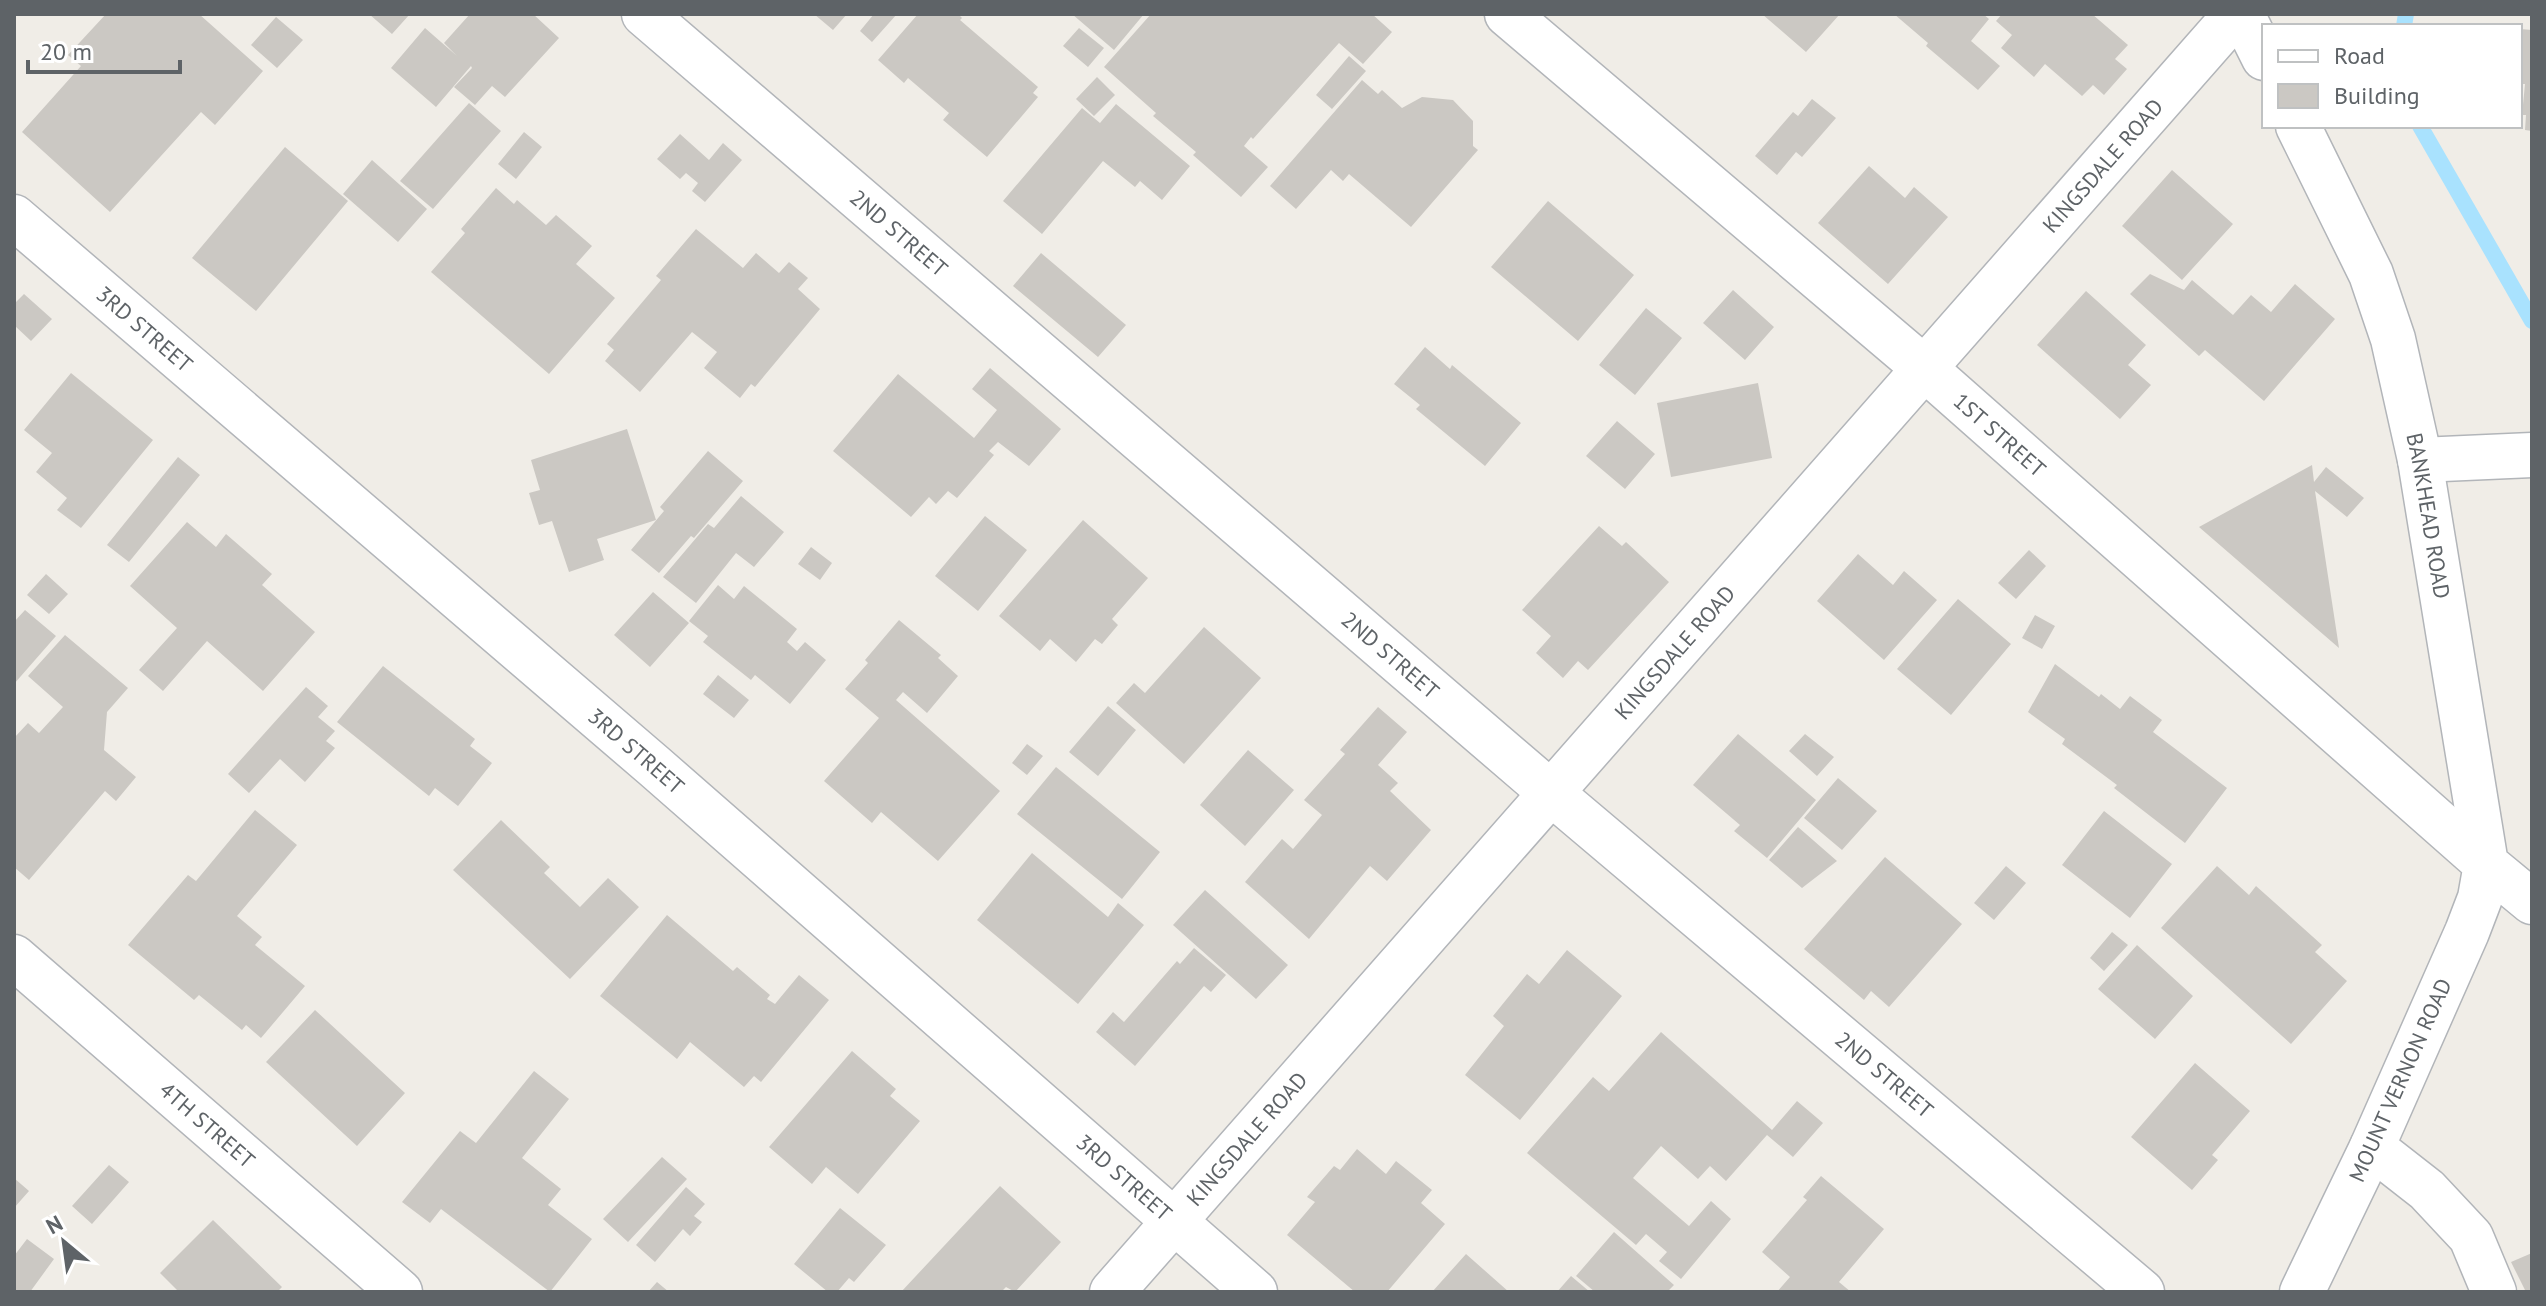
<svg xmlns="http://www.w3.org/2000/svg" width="2546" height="1306" font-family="'PT Sans',sans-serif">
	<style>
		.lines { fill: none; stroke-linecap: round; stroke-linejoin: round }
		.stream { stroke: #a9e2fe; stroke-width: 16 }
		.building { fill: #cbc8c3 }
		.minor-casing { stroke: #b2b5b9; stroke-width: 47 }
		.minor { stroke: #fff; stroke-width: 44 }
		.labels { text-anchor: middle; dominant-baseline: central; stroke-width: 6; stroke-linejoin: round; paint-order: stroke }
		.street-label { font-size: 22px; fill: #5e6367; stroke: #fff }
	</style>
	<rect width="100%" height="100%" fill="#f0ede7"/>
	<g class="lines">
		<!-- stream -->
		<path class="stream" d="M 2404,26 L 2406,14
			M 2420,126 L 2532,321"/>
	</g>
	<!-- building -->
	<path class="building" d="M 106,14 L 199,14 L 263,71 L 215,125 L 201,112 L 110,212 L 22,132 L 81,66 L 68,55 Z
		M 369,14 L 410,14 L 392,34 Z
		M 470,14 L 533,14 L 559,38 L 505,97 L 492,86 L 475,105 L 454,87 L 472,68 L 471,66 L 436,107 L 391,68 L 425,28 L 457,56 L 444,43 Z
		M 814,14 L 847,14 L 833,30 Z
		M 874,14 L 897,14 L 872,42 L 860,31 Z
		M 918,14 L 958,14 L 962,18 L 960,20 L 1038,87 L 1033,93 L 1038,97 L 987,157 L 943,120 L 949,113 L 908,78 L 904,83 L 878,60 Z
		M 1072,14 L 1144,14 L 1114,50 Z
		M 1151,14 L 1372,14 L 1392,32 L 1363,64 L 1339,43 L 1253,139 L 1251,137 L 1244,146 L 1268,167 L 1241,197 L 1193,155 L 1196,152 L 1153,116 L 1156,113 L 1104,67 Z
		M 1762,14 L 1840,14 L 1806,52 Z
		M 1894,14 L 1983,14 L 1989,19 L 1971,41 L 2000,66 L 1978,90 L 1926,46 L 1928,43 Z
		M 2002,14 L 2092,14 L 2128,45 L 2115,59 L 2127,69 L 2104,95 L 2093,85 L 2082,96 L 2045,64 L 2034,77 L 2001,48 L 2012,35 L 1996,21 Z
		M 276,17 L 303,40 L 277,68 L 251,45 Z
		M 1079,28 L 1104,48 L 1088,67 L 1063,46 Z
		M 2520,29 L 2532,30 L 2532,131 L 2525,130 L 2526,115 L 2522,115 L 2525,84 L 2520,84 Z
		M 1349,56 L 1366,71 L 1332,109 L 1316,95 Z
		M 1097,77 L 1115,95 L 1094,116 L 1076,99 Z
		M 1362,80 L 1378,94 L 1382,90 L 1402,108 L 1422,97 L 1453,100 L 1473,121 L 1473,146 L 1478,150 L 1411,227 L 1349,174 L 1343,181 L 1331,170 L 1296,209 L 1270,186 Z
		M 1812,99 L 1836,118 L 1802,157 L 1796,152 L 1777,175 L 1755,156 L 1793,112 L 1798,116 Z
		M 469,103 L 501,131 L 433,209 L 400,181 Z
		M 1116,104 L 1190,166 L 1162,200 L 1140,181 L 1135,187 L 1103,161 L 1042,234 L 1003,201 L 1082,108 L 1100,123 Z
		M 524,132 L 542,147 L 516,179 L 498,164 Z
		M 680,134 L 709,160 L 723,143 L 742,160 L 705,202 L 692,191 L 698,183 L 686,173 L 680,179 L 657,159 Z
		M 285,147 L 348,201 L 256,311 L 192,258 Z
		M 372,160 L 427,209 L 398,242 L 343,194 Z
		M 1869,166 L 1905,198 L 1914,187 L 1948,217 L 1888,284 L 1818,223 Z
		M 2172,170 L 2233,224 L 2182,280 L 2122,226 Z
		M 496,188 L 514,204 L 517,200 L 546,225 L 556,215 L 592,246 L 576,264 L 615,298 L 549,374 L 431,272 L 465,233 L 461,229 Z
		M 1548,201 L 1634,275 L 1578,341 L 1491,267 Z
		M 696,229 L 743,268 L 756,253 L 779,273 L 789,262 L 808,278 L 798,289 L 820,309 L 755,387 L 751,384 L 740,398 L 704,368 L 717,352 L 692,332 L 640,392 L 605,361 L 614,350 L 607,344 L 661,280 L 656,276 Z
		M 1041,253 L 1126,325 L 1098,357 L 1013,286 Z
		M 2150,274 L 2184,290 L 2192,280 L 2233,315 L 2251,295 L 2271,312 L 2295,284 L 2335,319 L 2264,401 L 2205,350 L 2199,356 L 2130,294 Z
		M 1733,290 L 1774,327 L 1745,360 L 1703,323 Z
		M 2086,291 L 2146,345 L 2128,365 L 2151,385 L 2120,419 L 2037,345 Z
		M 24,294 L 52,319 L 31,341 L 14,325 L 14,304 Z
		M 1646,308 L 1682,338 L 1635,395 L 1599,365 Z
		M 1425,347 L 1450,369 L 1452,365 L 1521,423 L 1485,466 L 1416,409 L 1420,405 L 1394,384 Z
		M 990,368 L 1061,429 L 1029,466 L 998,442 L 989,451 L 994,455 L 957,498 L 948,491 L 936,504 L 929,497 L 911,517 L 833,451 L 898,374 L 974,438 L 997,410 L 972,389 Z
		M 71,373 L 153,440 L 81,528 L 57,510 L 67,498 L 36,472 L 52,453 L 24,430 Z
		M 1758,383 L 1772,458 L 1671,477 L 1657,403 Z
		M 1617,421 L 1655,454 L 1625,489 L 1586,456 Z
		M 627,429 L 656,520 L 597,539 L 604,560 L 569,572 L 552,521 L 539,525 L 529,493 L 540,490 L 531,460 Z
		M 708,451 L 743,481 L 694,538 L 691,536 L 659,573 L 631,550 L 664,511 L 660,507 Z
		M 178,457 L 200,475 L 129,562 L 107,545 Z
		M 2312,465 L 2314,482 L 2326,467 L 2364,498 L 2347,517 L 2315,491 L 2339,648 L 2199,527 Z
		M 741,496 L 784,532 L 754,567 L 736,553 L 696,603 L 663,577 L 708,524 L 714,528 Z
		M 985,516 L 1027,550 L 978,611 L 935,576 Z
		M 1083,520 L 1148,578 L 1112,619 L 1118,625 L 1102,644 L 1095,639 L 1076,662 L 1050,639 L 1040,651 L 999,616 Z
		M 187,522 L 216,547 L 226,534 L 272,574 L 262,585 L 315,632 L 263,691 L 207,641 L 163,691 L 139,670 L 177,628 L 130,586 Z
		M 1599,526 L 1622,546 L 1626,542 L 1669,582 L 1588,670 L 1578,661 L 1563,678 L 1536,653 L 1551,636 L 1522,610 Z
		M 811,547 L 832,563 L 820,580 L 798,564 Z
		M 2029,550 L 2046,566 L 2016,599 L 1998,583 Z
		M 1858,554 L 1893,585 L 1904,571 L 1937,600 L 1884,660 L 1817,601 Z
		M 46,574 L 68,594 L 49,614 L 27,595 Z
		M 718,585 L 734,599 L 744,586 L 797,629 L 787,642 L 797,651 L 805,642 L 826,660 L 790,704 L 755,675 L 751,680 L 703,642 L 708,636 L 689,621 Z
		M 653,592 L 689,623 L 650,667 L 614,635 Z
		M 1958,599 L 2011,644 L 1951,715 L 1897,669 Z
		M 25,610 L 56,636 L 14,684 L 14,622 Z
		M 2035,615 L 2055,626 L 2042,649 L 2022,638 Z
		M 899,620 L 941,655 L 938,658 L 958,676 L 927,713 L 903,692 L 896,700 L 1000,791 L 938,861 L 881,812 L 872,823 L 824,781 L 879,718 L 845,689 L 868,663 L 865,660 Z
		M 1204,627 L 1261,678 L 1184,764 L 1116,703 L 1134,683 L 1145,693 Z
		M 65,635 L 128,688 L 107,712 L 104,750 L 136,777 L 116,801 L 105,791 L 29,880 L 14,867 L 14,738 L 28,723 L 39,733 L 63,707 L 28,676 Z
		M 2055,664 L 2099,697 L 2101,694 L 2120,709 L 2130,696 L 2162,720 L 2153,732 L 2227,788 L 2185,843 L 2114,788 L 2117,785 L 2062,744 L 2065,739 L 2028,712 Z
		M 383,666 L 475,739 L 470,746 L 492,763 L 458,806 L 435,788 L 429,796 L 337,722 Z
		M 718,675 L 749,700 L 734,718 L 703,694 Z
		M 306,687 L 328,706 L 318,717 L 335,731 L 326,741 L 335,748 L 305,782 L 280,759 L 249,793 L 228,774 Z
		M 1108,706 L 1136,730 L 1098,776 L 1069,752 Z
		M 1378,707 L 1407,732 L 1378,765 L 1398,783 L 1390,791 L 1431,830 L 1387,881 L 1370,866 L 1309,939 L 1245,882 L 1282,839 L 1293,849 L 1322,815 L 1304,800 L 1345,754 L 1340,750 Z
		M 1738,734 L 1816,800 L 1767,858 L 1734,831 L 1740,825 L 1693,785 Z
		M 1805,734 L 1834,757 L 1817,776 L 1789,751 Z
		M 1027,744 L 1043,756 L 1027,775 L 1012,763 Z
		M 1248,750 L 1294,790 L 1245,846 L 1200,805 Z
		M 1056,767 L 1160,852 L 1122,899 L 1017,814 Z
		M 1838,778 L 1877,811 L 1842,850 L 1804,818 Z
		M 255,810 L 297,845 L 237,916 L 262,937 L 255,945 L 305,986 L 261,1038 L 246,1025 L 242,1030 L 199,995 L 194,1000 L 128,945 L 188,875 L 196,881 Z
		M 2104,811 L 2172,864 L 2130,918 L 2062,865 Z
		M 501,820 L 550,867 L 544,873 L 580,907 L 608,878 L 639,907 L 570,979 L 453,870 Z
		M 1798,827 L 1837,861 L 1802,888 L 1769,860 Z
		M 1032,853 L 1108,917 L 1118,903 L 1144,925 L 1078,1004 L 977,920 Z
		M 1885,857 L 1962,924 L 1889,1007 L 1871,991 L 1864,1000 L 1804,949 Z
		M 2006,866 L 2026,883 L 1994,920 L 1974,903 Z
		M 2217,866 L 2249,895 L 2256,886 L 2322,945 L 2315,952 L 2347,981 L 2291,1044 L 2161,928 Z
		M 1205,890 L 1288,965 L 1256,999 L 1173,925 Z
		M 667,915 L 733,971 L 737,967 L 770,995 L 767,999 L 775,1004 L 799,975 L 829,1000 L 761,1082 L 754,1076 L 744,1087 L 690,1042 L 677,1059 L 600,996 Z
		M 2112,932 L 2128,945 L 2104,971 L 2090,958 Z
		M 2137,945 L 2193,996 L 2155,1039 L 2098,989 Z
		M 1194,948 L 1226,975 L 1211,992 L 1204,986 L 1135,1066 L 1096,1032 L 1113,1012 L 1124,1022 L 1177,961 L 1180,964 Z
		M 1567,950 L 1622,996 L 1520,1120 L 1465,1075 L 1504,1026 L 1493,1016 L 1527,974 L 1539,984 Z
		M 315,1010 L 405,1093 L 357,1146 L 266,1062 Z
		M 1661,1032 L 1772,1130 L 1797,1101 L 1823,1123 L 1793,1157 L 1767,1135 L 1726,1181 L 1710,1166 L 1698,1179 L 1661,1146 L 1633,1178 L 1689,1226 L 1711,1201 L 1731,1219 L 1681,1279 L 1659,1261 L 1667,1252 L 1646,1234 L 1636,1245 L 1527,1153 L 1593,1077 L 1609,1091 Z
		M 852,1051 L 896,1089 L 890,1096 L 920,1121 L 858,1194 L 826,1167 L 812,1184 L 769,1147 Z
		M 2195,1063 L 2250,1111 L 2212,1155 L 2218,1160 L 2192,1190 L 2131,1137 Z
		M 534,1071 L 569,1099 L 522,1158 L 561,1189 L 548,1205 L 592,1239 L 550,1292 L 441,1209 L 430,1223 L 402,1202 L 460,1131 L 476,1143 Z
		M 1357,1149 L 1386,1174 L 1396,1161 L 1432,1190 L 1421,1203 L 1445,1224 L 1387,1292 L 1355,1292 L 1287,1235 L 1315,1202 L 1307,1197 L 1334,1166 L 1340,1170 Z
		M 662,1157 L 687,1179 L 628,1242 L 603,1219 Z
		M 109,1165 L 129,1182 L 92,1224 L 72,1206 Z
		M 1821,1176 L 1884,1229 L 1839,1282 L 1851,1292 L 1777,1292 L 1790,1277 L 1762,1252 L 1807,1200 L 1803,1197 Z
		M 14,1178 L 29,1191 L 14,1208 Z
		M 1000,1186 L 1061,1242 L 1015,1292 L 1006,1287 L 1001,1292 L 901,1292 Z
		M 686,1187 L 705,1204 L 694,1216 L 702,1222 L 690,1236 L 683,1229 L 655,1262 L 636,1245 Z
		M 840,1208 L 886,1245 L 854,1282 L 849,1278 L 837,1292 L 828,1292 L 794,1264 Z
		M 213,1220 L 282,1287 L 277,1292 L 179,1292 L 160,1273 Z
		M 1614,1232 L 1674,1285 L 1667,1292 L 1595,1292 L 1576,1276 Z
		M 27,1239 L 54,1259 L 30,1292 L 14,1292 L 14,1256 Z
		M 2532,1253 L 2532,1292 L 2526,1292 L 2511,1262 Z
		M 1466,1254 L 1509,1292 L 1432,1292 Z
		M 1571,1276 L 1590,1292 L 1557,1292 Z
		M 657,1282 L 669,1292 L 648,1292 Z"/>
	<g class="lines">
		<defs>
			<g id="minor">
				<path id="s1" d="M 644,14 L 1550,792 L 2142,1292"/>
				<path id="s2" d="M 1507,14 L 1924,368 L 2486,864 L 2480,898 L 2467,932 L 2372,1147 L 2302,1292"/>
				<path d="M 2242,14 L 2264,58"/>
				<path id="s3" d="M 2298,126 L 2371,274 L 2393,339 L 2420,460 L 2486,864 L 2532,902"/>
				<path id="s4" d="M 14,217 L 654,766 L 1255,1292"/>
				<path d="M 2420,460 L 2532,455"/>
				<path id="s5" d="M 14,957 L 400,1292"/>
				<path d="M 2372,1147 L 2427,1190 L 2471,1237 L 2494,1292"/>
				<path id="s6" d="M 1112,1292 L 2236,14"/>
			</g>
		</defs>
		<!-- minor casing -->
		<use href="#minor" class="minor-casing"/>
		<!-- minor -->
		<use href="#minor" class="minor"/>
	</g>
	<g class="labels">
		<!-- street labels -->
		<g class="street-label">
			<text stroke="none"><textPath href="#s6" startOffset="1500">KINGSDALE ROAD</textPath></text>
			<text stroke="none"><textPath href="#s1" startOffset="336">2ND STREET</textPath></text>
			<text stroke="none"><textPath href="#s4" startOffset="172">3RD STREET</textPath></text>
			<text stroke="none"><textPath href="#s2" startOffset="648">1ST STREET</textPath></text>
			<text stroke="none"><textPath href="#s3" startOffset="414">BANKHEAD ROAD</textPath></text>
			<text stroke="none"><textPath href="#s6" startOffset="852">KINGSDALE ROAD</textPath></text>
			<text stroke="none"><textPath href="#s1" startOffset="984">2ND STREET</textPath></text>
			<text stroke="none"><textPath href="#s4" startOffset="820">3RD STREET</textPath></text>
			<text stroke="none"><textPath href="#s1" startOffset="1632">2ND STREET</textPath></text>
			<text transform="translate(2400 1080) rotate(-66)">MOUNT VERNON ROAD</text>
			<text stroke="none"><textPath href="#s5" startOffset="256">4TH STREET</textPath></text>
			<text stroke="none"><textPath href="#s6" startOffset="204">KINGSDALE ROAD</textPath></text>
			<text stroke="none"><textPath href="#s4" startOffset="1468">3RD STREET</textPath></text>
		</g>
	</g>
	<!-- border -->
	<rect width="2546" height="1306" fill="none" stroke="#5e6367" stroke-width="32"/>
	<!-- legend -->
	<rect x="2262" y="24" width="260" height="104" fill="#ffffff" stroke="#bfc1c2" stroke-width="2"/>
	<rect x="2278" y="50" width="40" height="12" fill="#ffffff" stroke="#bfc1c2" stroke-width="2"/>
	<text x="2334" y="64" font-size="24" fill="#5e6367">Road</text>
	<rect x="2278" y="84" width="40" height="24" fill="#cbc8c3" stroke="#bfc1c2" stroke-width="2"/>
	<text x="2334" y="104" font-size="24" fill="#5e6367">Building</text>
	<!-- north arrow -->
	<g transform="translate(64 1242) rotate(331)" stroke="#ffffff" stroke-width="6" paint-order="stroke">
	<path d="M0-6L14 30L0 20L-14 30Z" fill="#5e6367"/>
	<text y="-12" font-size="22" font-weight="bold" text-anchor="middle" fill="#5e6367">N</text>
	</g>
	<!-- scale -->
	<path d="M28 60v12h152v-12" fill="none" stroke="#5e6367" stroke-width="4"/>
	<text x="40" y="60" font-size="24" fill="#5e6367" stroke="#ffffff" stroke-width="6" paint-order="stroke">20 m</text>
</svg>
